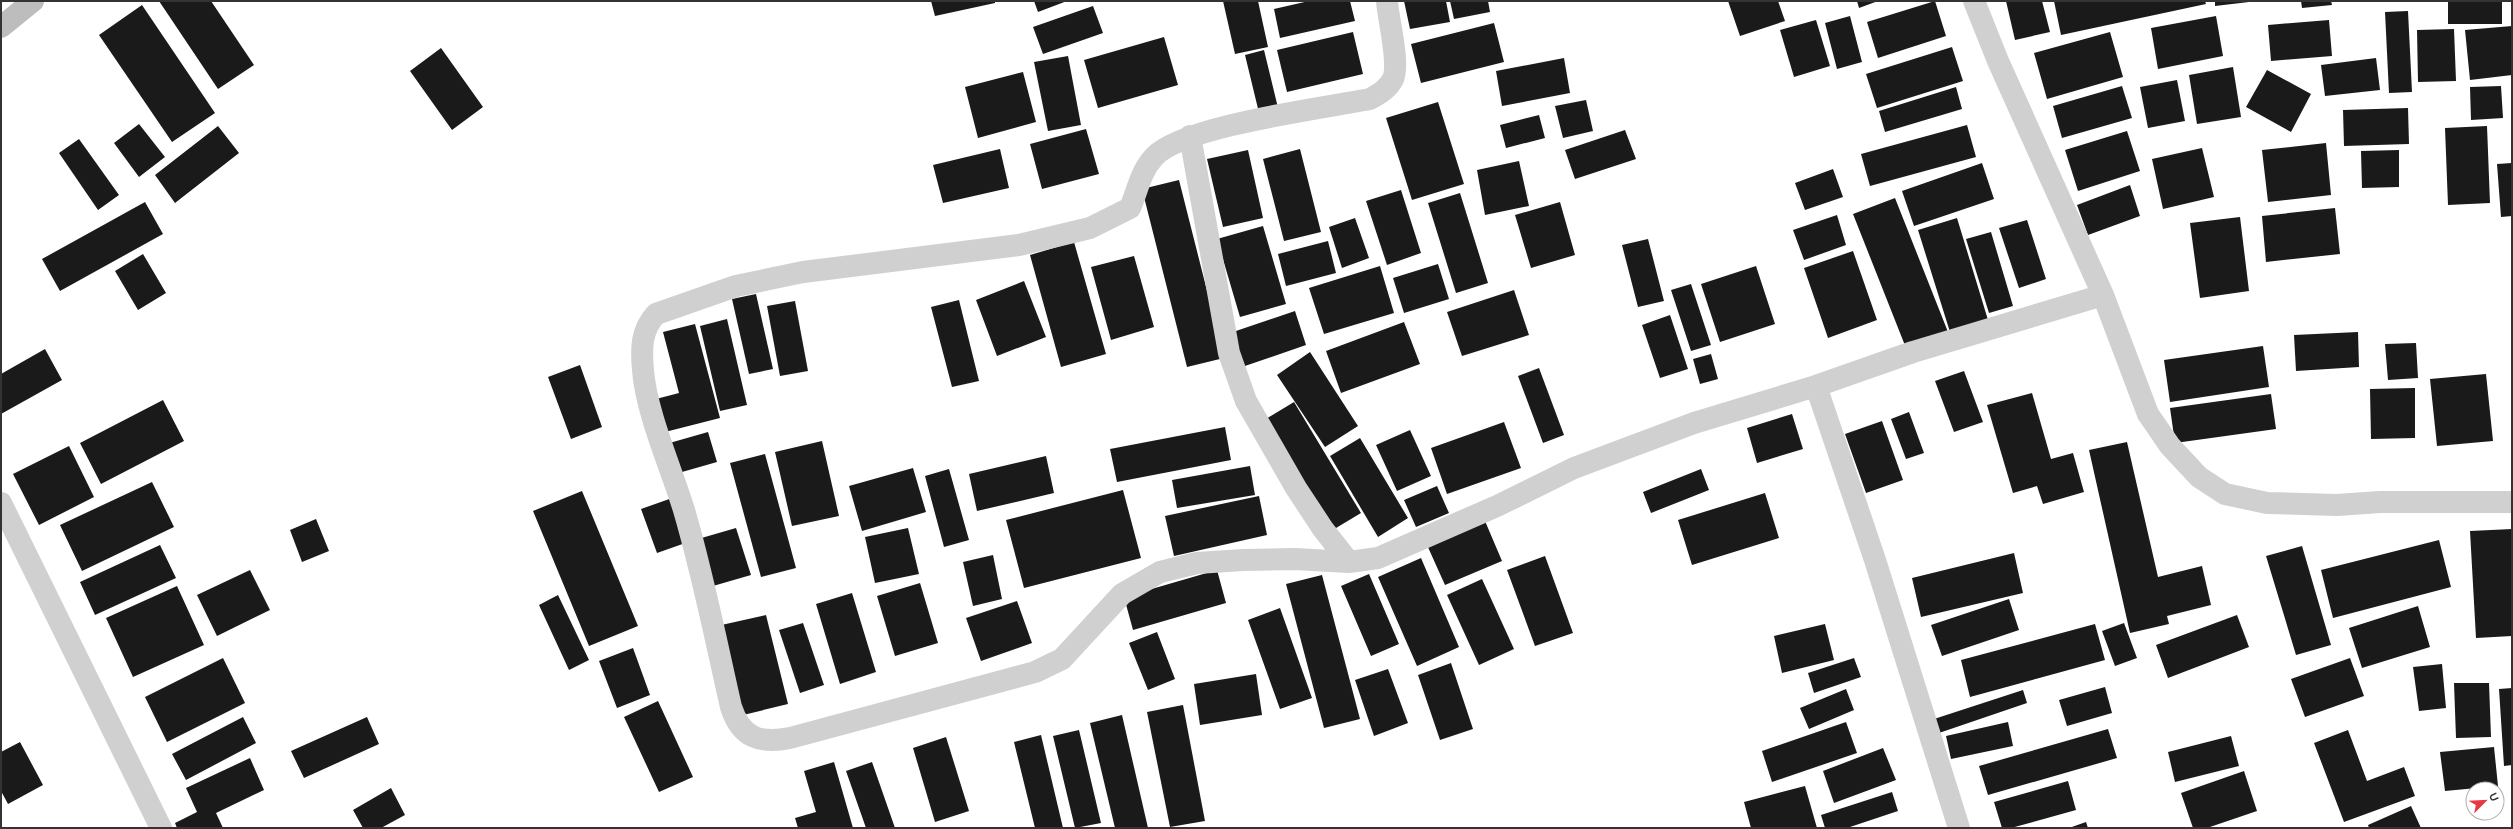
<svg xmlns="http://www.w3.org/2000/svg" width="2513" height="829" font-family="Cabin,sans-serif">
	<style>
		.building { fill: #1a1a1a }
		.lines { fill: none; stroke-linecap: round; stroke-linejoin: round }
		.minor { stroke: #d0d0d0; stroke-width: 22 }
		.secondary { stroke: #bdbdbd; stroke-width: 22 }
	</style>
	<rect width="100%" height="100%" fill="#fff"/>
	<!-- building -->
	<path class="building" d="M 159,1 L 211,1 L 254,65 L 218,89 Z
		M 931,1 L 995,1 L 995,3 L 935,16 Z
		M 1034,1 L 1067,1 L 1038,12 Z
		M 1223,1 L 1258,1 L 1268,47 L 1235,54 Z
		M 1309,1 L 1350,1 L 1355,21 L 1280,38 L 1274,9 Z
		M 1404,1 L 1446,1 L 1450,22 L 1410,29 Z
		M 1450,1 L 1488,1 L 1490,12 L 1454,19 Z
		M 1728,1 L 1778,1 L 1785,21 L 1740,36 Z
		M 1857,1 L 1878,1 L 1859,8 Z
		M 1935,1 L 1946,36 L 1878,58 L 1867,22 Z
		M 2006,1 L 2042,1 L 2050,32 L 2015,40 Z
		M 2054,1 L 2205,1 L 2206,4 L 2061,35 Z
		M 2215,1 L 2249,1 L 2249,2 L 2215,6 Z
		M 2301,1 L 2331,1 L 2332,5 L 2302,8 Z
		M 2448,1 L 2502,1 L 2502,24 L 2448,24 Z
		M 142,5 L 215,113 L 172,142 L 99,35 Z
		M 1093,6 L 1103,33 L 1043,54 L 1033,27 Z
		M 2408,11 L 2412,92 L 2389,93 L 2385,12 Z
		M 1850,16 L 1862,62 L 1837,69 L 1825,23 Z
		M 2216,16 L 2223,56 L 2158,69 L 2151,28 Z
		M 1816,20 L 1830,66 L 1794,77 L 1780,30 Z
		M 2329,20 L 2332,56 L 2271,61 L 2268,25 Z
		M 1494,23 L 1504,62 L 1421,83 L 1411,44 Z
		M 2512,26 L 2512,75 L 2470,80 L 2465,30 Z
		M 2454,29 L 2456,81 L 2418,82 L 2417,30 Z
		M 1353,32 L 1363,74 L 1287,92 L 1277,50 Z
		M 2110,32 L 2123,77 L 2047,99 L 2034,53 Z
		M 1164,37 L 1178,85 L 1098,108 L 1084,60 Z
		M 1952,47 L 1963,81 L 1877,108 L 1866,74 Z
		M 441,48 L 483,107 L 452,130 L 410,71 Z
		M 1264,50 L 1279,112 L 1260,117 L 1245,55 Z
		M 1068,56 L 1081,125 L 1048,131 L 1034,62 Z
		M 1564,58 L 1570,93 L 1502,106 L 1496,71 Z
		M 2376,58 L 2380,90 L 2325,96 L 2321,65 Z
		M 2233,67 L 2241,117 L 2197,124 L 2189,75 Z
		M 2267,70 L 2311,94 L 2291,132 L 2246,107 Z
		M 1023,72 L 1036,122 L 978,138 L 965,87 Z
		M 2177,80 L 2185,121 L 2148,128 L 2140,87 Z
		M 2122,86 L 2132,118 L 2062,138 L 2053,106 Z
		M 2501,86 L 2503,118 L 2471,120 L 2470,87 Z
		M 1956,87 L 1962,109 L 1885,132 L 1879,111 Z
		M 1586,100 L 1593,131 L 1563,138 L 1555,106 Z
		M 1438,102 L 1464,184 L 1412,200 L 1386,118 Z
		M 2408,108 L 2409,144 L 2344,146 L 2343,110 Z
		M 1539,115 L 1545,138 L 1506,148 L 1500,125 Z
		M 139,124 L 165,157 L 139,177 L 114,143 Z
		M 1967,125 L 1976,157 L 1870,186 L 1861,154 Z
		M 218,126 L 239,153 L 175,203 L 155,175 Z
		M 2487,126 L 2490,203 L 2448,205 L 2445,128 Z
		M 1086,129 L 1099,174 L 1042,189 L 1030,144 Z
		M 1625,130 L 1636,159 L 1575,179 L 1565,150 Z
		M 2127,131 L 2140,171 L 2078,191 L 2065,150 Z
		M 79,139 L 119,195 L 98,210 L 59,153 Z
		M 2326,143 L 2331,195 L 2268,202 L 2262,150 Z
		M 2202,148 L 2214,197 L 2163,209 L 2152,159 Z
		M 1000,149 L 1009,188 L 943,203 L 933,165 Z
		M 1300,149 L 1321,232 L 1284,241 L 1263,159 Z
		M 1248,150 L 1263,218 L 1223,227 L 1207,159 Z
		M 2399,150 L 2399,187 L 2362,188 L 2361,151 Z
		M 1519,161 L 1529,206 L 1485,215 L 1477,170 Z
		M 1982,163 L 1994,199 L 1914,226 L 1902,191 Z
		M 2512,163 L 2512,216 L 2501,217 L 2497,164 Z
		M 1833,169 L 1843,197 L 1805,210 L 1795,183 Z
		M 1179,180 L 1224,358 L 1187,367 L 1142,189 Z
		M 2130,185 L 2140,216 L 2088,235 L 2077,205 Z
		M 1401,190 L 1421,253 L 1387,265 L 1366,201 Z
		M 1460,193 L 1488,283 L 1456,293 L 1428,203 Z
		M 1895,198 L 1948,332 L 1906,348 L 1853,214 Z
		M 145,202 L 163,234 L 60,291 L 42,259 Z
		M 1560,202 L 1575,255 L 1531,268 L 1515,215 Z
		M 2335,208 L 2340,254 L 2266,262 L 2262,216 Z
		M 1837,215 L 1846,245 L 1804,260 L 1793,230 Z
		M 2240,217 L 2249,291 L 2200,298 L 2190,223 Z
		M 1355,218 L 1369,258 L 1342,268 L 1329,227 Z
		M 1957,218 L 1988,320 L 1950,332 L 1918,230 Z
		M 2027,220 L 2046,279 L 2019,288 L 1999,228 Z
		M 1263,226 L 1286,304 L 1240,317 L 1217,239 Z
		M 1991,232 L 2013,306 L 1989,313 L 1966,239 Z
		M 1648,239 L 1664,301 L 1638,307 L 1622,245 Z
		M 1328,241 L 1336,273 L 1286,286 L 1278,254 Z
		M 1074,242 L 1106,354 L 1061,367 L 1030,255 Z
		M 1853,251 L 1877,320 L 1828,338 L 1804,268 Z
		M 143,254 L 166,293 L 138,310 L 115,271 Z
		M 1134,256 L 1154,327 L 1111,340 L 1091,267 Z
		M 1438,264 L 1449,299 L 1404,313 L 1393,278 Z
		M 1380,266 L 1394,313 L 1324,334 L 1309,288 Z
		M 1756,266 L 1775,324 L 1720,342 L 1701,284 Z
		M 1024,281 L 1046,337 L 997,356 L 976,300 Z
		M 1691,284 L 1711,345 L 1691,351 L 1671,290 Z
		M 1514,290 L 1529,335 L 1462,356 L 1447,312 Z
		M 756,294 L 773,369 L 749,374 L 732,299 Z
		M 959,300 L 979,381 L 952,387 L 931,307 Z
		M 795,301 L 808,371 L 780,376 L 767,306 Z
		M 1295,311 L 1306,345 L 1242,367 L 1230,333 Z
		M 1670,315 L 1688,369 L 1660,378 L 1642,325 Z
		M 727,319 L 747,405 L 720,411 L 700,326 Z
		M 1404,322 L 1420,364 L 1341,393 L 1326,351 Z
		M 695,324 L 720,418 L 665,432 L 656,399 L 679,393 L 663,332 Z
		M 2358,332 L 2359,367 L 2296,371 L 2294,335 Z
		M 2416,343 L 2418,378 L 2388,380 L 2385,344 Z
		M 2263,346 L 2269,387 L 2170,402 L 2164,360 Z
		M 45,349 L 62,380 L 1,414 L 1,374 Z
		M 1310,352 L 1358,426 L 1325,447 L 1277,375 Z
		M 1711,354 L 1718,379 L 1700,384 L 1693,359 Z
		M 580,365 L 602,427 L 571,439 L 548,377 Z
		M 1539,368 L 1564,435 L 1543,443 L 1518,376 Z
		M 1964,371 L 1983,422 L 1954,432 L 1935,381 Z
		M 2486,374 L 2493,441 L 2437,446 L 2430,379 Z
		M 2415,388 L 2415,438 L 2371,439 L 2370,389 Z
		M 2032,393 L 2051,459 L 2073,453 L 2084,492 L 2043,504 L 2037,486 L 2013,493 L 1987,405 Z
		M 2271,394 L 2276,429 L 2175,443 L 2170,408 Z
		M 163,400 L 184,441 L 101,484 L 80,443 Z
		M 1294,402 L 1361,513 L 1331,531 L 1264,420 Z
		M 1909,412 L 1924,453 L 1906,459 L 1891,419 Z
		M 1792,414 L 1803,449 L 1757,463 L 1747,428 Z
		M 1882,421 L 1903,480 L 1866,493 L 1845,434 Z
		M 1504,422 L 1521,468 L 1447,494 L 1431,448 Z
		M 1225,427 L 1231,460 L 1117,482 L 1110,449 Z
		M 1410,430 L 1431,476 L 1397,491 L 1376,445 Z
		M 708,432 L 717,462 L 675,474 L 666,444 Z
		M 1360,438 L 1408,518 L 1378,537 L 1330,456 Z
		M 822,441 L 839,516 L 792,526 L 775,452 Z
		M 2127,442 L 2158,577 L 2202,566 L 2211,605 L 2167,616 L 2169,624 L 2130,633 L 2089,450 Z
		M 69,446 L 94,497 L 39,525 L 13,474 Z
		M 765,454 L 796,568 L 761,577 L 730,463 Z
		M 1046,456 L 1054,493 L 977,511 L 969,474 Z
		M 1250,466 L 1255,495 L 1177,508 L 1172,480 Z
		M 913,468 L 926,512 L 862,531 L 849,486 Z
		M 949,469 L 969,540 L 944,547 L 925,476 Z
		M 1701,469 L 1709,490 L 1651,513 L 1643,492 Z
		M 152,482 L 174,527 L 82,571 L 60,525 Z
		M 1437,486 L 1449,513 L 1416,527 L 1404,500 Z
		M 1123,490 L 1141,558 L 1024,588 L 1006,520 Z
		M 582,491 L 638,626 L 589,646 L 533,511 Z
		M 1765,493 L 1779,538 L 1692,565 L 1678,520 Z
		M 1259,496 L 1267,535 L 1174,556 L 1165,516 Z
		M 675,497 L 691,541 L 657,553 L 641,509 Z
		M 316,519 L 329,551 L 302,562 L 290,530 Z
		M 1485,521 L 1502,561 L 1445,585 L 1427,545 Z
		M 736,528 L 751,575 L 713,586 L 698,539 Z
		M 908,528 L 919,574 L 875,583 L 865,537 Z
		M 2512,529 L 2512,636 L 2476,638 L 2470,531 Z
		M 2439,540 L 2451,587 L 2333,618 L 2321,570 Z
		M 160,545 L 176,578 L 95,615 L 80,582 Z
		M 2302,546 L 2331,645 L 2296,655 L 2266,556 Z
		M 2014,553 L 2023,593 L 1921,617 L 1912,578 Z
		M 993,555 L 1002,599 L 973,606 L 963,562 Z
		M 1545,556 L 1573,633 L 1535,646 L 1507,570 Z
		M 1421,558 L 1459,647 L 1417,666 L 1378,577 Z
		M 250,570 L 270,610 L 217,636 L 197,595 Z
		M 1217,570 L 1226,603 L 1133,630 L 1124,597 Z
		M 1369,574 L 1399,644 L 1371,656 L 1341,586 Z
		M 1322,575 L 1360,719 L 1324,728 L 1286,584 Z
		M 1482,579 L 1514,649 L 1479,665 L 1447,595 Z
		M 920,583 L 938,643 L 895,656 L 877,596 Z
		M 177,586 L 204,645 L 133,677 L 106,618 Z
		M 852,593 L 876,672 L 840,684 L 816,604 Z
		M 558,595 L 589,660 L 569,670 L 539,605 Z
		M 2009,599 L 2019,630 L 1942,656 L 1931,625 Z
		M 1017,601 L 1032,643 L 981,661 L 966,618 Z
		M 2418,606 L 2430,647 L 2362,668 L 2349,628 Z
		M 1280,608 L 1312,698 L 1280,709 L 1248,620 Z
		M 766,615 L 788,704 L 739,716 L 717,626 Z
		M 2237,615 L 2249,647 L 2168,678 L 2156,645 Z
		M 803,623 L 824,685 L 800,693 L 779,630 Z
		M 2124,623 L 2137,658 L 2115,666 L 2102,631 Z
		M 1825,624 L 1834,660 L 1782,673 L 1774,636 Z
		M 2095,624 L 2105,660 L 1970,697 L 1961,660 Z
		M 1157,632 L 1175,679 L 1148,690 L 1129,643 Z
		M 633,648 L 650,695 L 617,708 L 599,661 Z
		M 223,658 L 245,703 L 167,742 L 145,697 Z
		M 1854,658 L 1861,677 L 1814,693 L 1808,673 Z
		M 2350,658 L 2364,696 L 2305,717 L 2291,679 Z
		M 1451,663 L 1473,729 L 1440,740 L 1418,675 Z
		M 2442,664 L 2446,708 L 2419,711 L 2413,667 Z
		M 1388,669 L 1408,723 L 1374,736 L 1355,680 Z
		M 1256,674 L 1262,715 L 1200,725 L 1194,684 Z
		M 2454,683 L 2489,683 L 2491,737 L 2456,738 Z
		M 2105,687 L 2112,713 L 2067,726 L 2059,700 Z
		M 2512,688 L 2512,765 L 2504,766 L 2499,689 Z
		M 1846,689 L 1854,710 L 1809,729 L 1800,708 Z
		M 2023,690 L 2027,703 L 1936,734 L 1931,720 Z
		M 658,701 L 693,777 L 659,792 L 624,717 Z
		M 1183,705 L 1205,821 L 1170,827 L 1147,712 Z
		M 1122,715 L 1148,828 L 1115,828 L 1090,723 Z
		M 243,717 L 256,743 L 186,780 L 172,754 Z
		M 367,717 L 379,744 L 304,778 L 291,751 Z
		M 1846,722 L 1857,753 L 1772,782 L 1762,751 Z
		M 2008,722 L 2013,746 L 1951,759 L 1946,736 Z
		M 2108,729 L 2117,758 L 1988,795 L 1979,766 Z
		M 1079,730 L 1101,823 L 1075,828 L 1053,736 Z
		M 2348,730 L 2367,781 L 2404,767 L 2415,796 L 2344,822 L 2314,743 Z
		M 1041,735 L 1063,828 L 1035,828 L 1014,742 Z
		M 2231,736 L 2239,766 L 2175,782 L 2168,752 Z
		M 946,737 L 969,811 L 935,822 L 913,748 Z
		M 20,742 L 43,785 L 8,804 L 1,791 L 1,752 Z
		M 2494,747 L 2498,786 L 2445,791 L 2440,752 Z
		M 1883,748 L 1896,780 L 1834,803 L 1823,771 Z
		M 250,758 L 264,790 L 216,813 L 223,828 L 177,828 L 175,823 L 197,812 L 186,788 Z
		M 834,762 L 853,828 L 798,828 L 795,818 L 816,812 L 804,771 Z
		M 872,762 L 895,828 L 866,828 L 846,771 Z
		M 2244,771 L 2257,811 L 2207,828 L 2193,828 L 2181,793 Z
		M 2068,781 L 2076,810 L 2011,828 L 2002,828 L 1994,802 Z
		M 1805,786 L 1817,828 L 1751,828 L 1744,802 Z
		M 391,788 L 405,815 L 381,828 L 363,828 L 353,810 Z
		M 1892,792 L 1898,811 L 1847,828 L 1825,828 L 1821,815 Z
		M 2411,806 L 2421,828 L 2369,828 L 2368,825 Z
		M 2086,822 L 2088,828 L 2069,828 Z"/>
	<g class="lines">
		<!-- minor -->
		<path class="minor" d="M 1387,1 C 1388,19 1400,63 1393,79 C 1388,89 1379,94 1370,99 C 1324,108 1182,126 1154,157 C 1140,172 1138,190 1130,208 L 1090,228 L 1019,245 L 803,272 L 736,286 L 656,314 C 641,330 641,349 643,370 C 646,412 671,468 684,510 C 703,575 716,641 731,707 C 741,738 760,744 790,738 L 1035,672 L 1062,659 L 1122,594 L 1160,572 L 1197,563 L 1243,560 L 1295,559 L 1349,562 L 1378,558 L 1497,506 L 1574,468 L 1694,423 L 1816,386
			M 1190,136 L 1229,353 L 1246,401 L 1296,488 L 1323,529 L 1349,562
			M 2103,295 L 2148,414 L 2170,446 L 2199,477 L 2225,494 L 2267,503 L 2337,505 L 2380,502 L 2512,502
			M 1,503 L 161,828
			M 1959,828 L 1875,560 L 1816,386 L 1913,352 L 2103,295 L 1998,61 L 1974,1"/>
		<!-- secondary -->
		<path class="secondary" d="M 1,27 L 33,1"/>
	</g>
	<!-- border -->
	<rect width="2513" height="829" fill="none" stroke="#333333" stroke-width="4"/>
	<!-- north arrow -->
	<g transform="translate(2485 801) rotate(66)"><circle r="19" fill="#ffffff" stroke="#adadad"/>
	<path d="M0-3L7 15L0 10L-7 15Z" fill="#e63946"/>
	<text y="-6" font-size="11" font-weight="bold" text-anchor="middle" fill="#333333">U</text>
	</g>
</svg>
